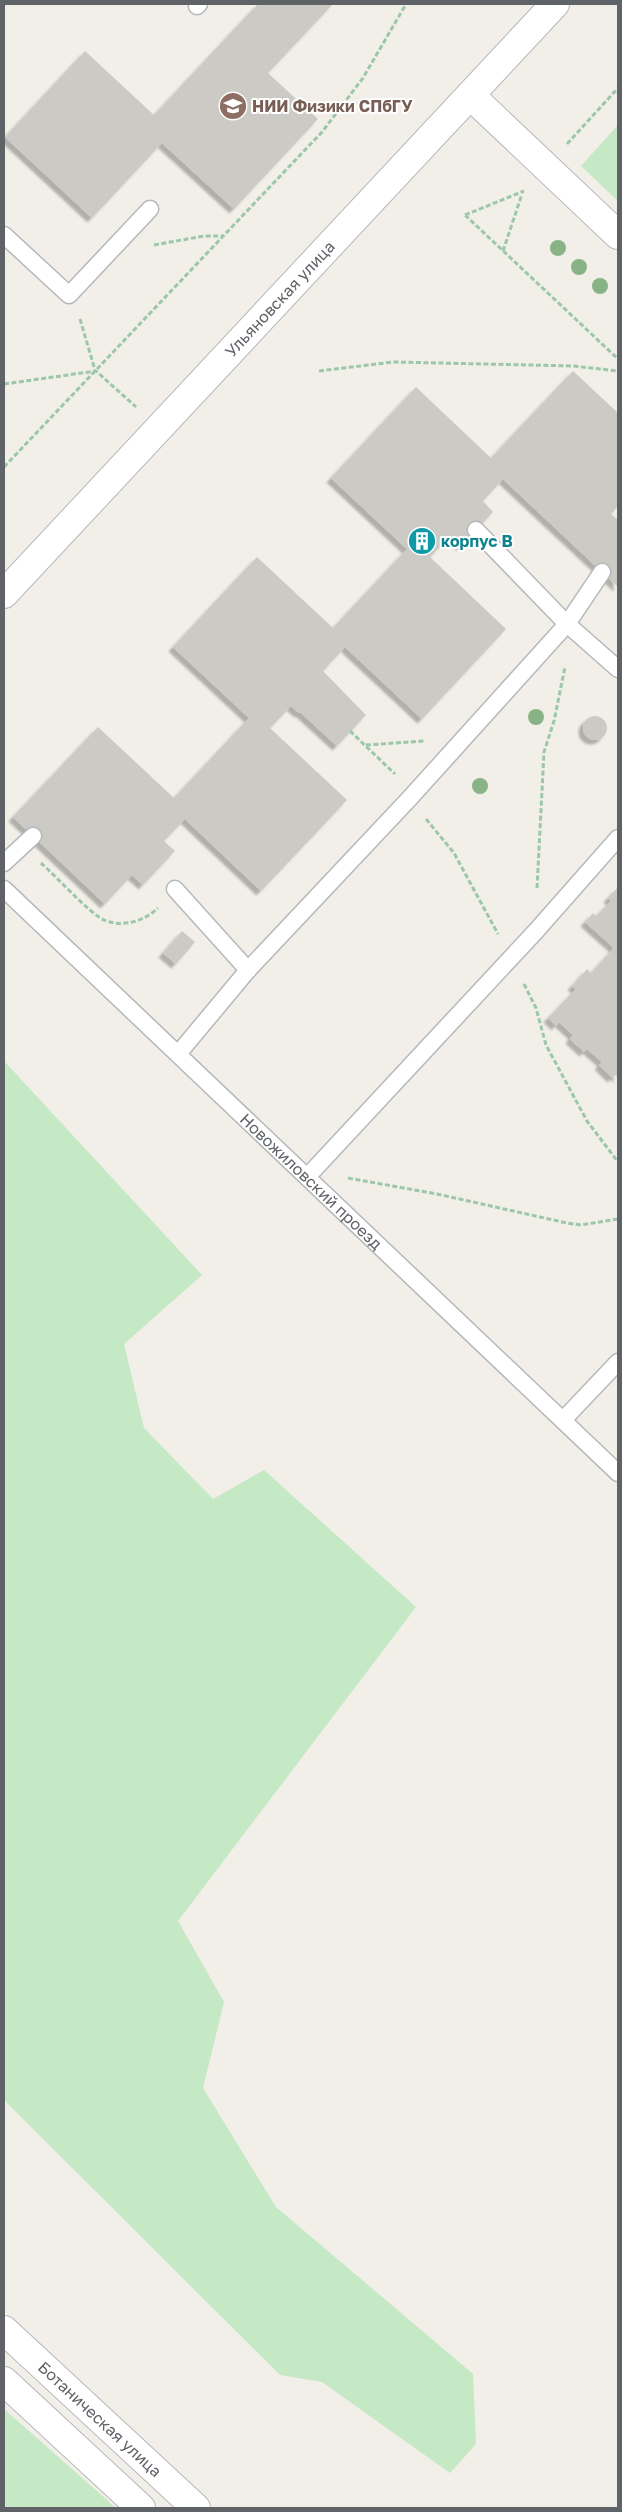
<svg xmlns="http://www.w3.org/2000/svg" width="622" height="2512" font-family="'Golos Text',sans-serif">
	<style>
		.green { fill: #c5e8c5 }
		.building { fill: #cccac5; filter: url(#shadow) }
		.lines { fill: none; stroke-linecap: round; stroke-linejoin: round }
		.service-casing { stroke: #b5b8bc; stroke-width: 19 }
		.minor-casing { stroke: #b5b8bc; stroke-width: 30 }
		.tertiary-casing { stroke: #b5b8bc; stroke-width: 30 }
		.path { stroke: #9cc7a9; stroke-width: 3; stroke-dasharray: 5 2.5; stroke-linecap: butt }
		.service { stroke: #fff; stroke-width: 16 }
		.minor { stroke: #fff; stroke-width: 28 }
		.tertiary { stroke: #fff; stroke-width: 28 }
		.tree { fill: #89b387 }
		.labels { text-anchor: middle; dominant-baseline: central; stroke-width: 4; stroke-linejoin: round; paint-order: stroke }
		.education-label { font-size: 16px; font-weight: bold; fill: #785e54; stroke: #fff; text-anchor: start }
		.street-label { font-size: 16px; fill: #5f6368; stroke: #fff }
		.culture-label { font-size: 16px; font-weight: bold; fill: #0d838f; stroke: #fff; text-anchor: start }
	</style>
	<defs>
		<filter id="shadow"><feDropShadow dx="-4.5" dy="4.5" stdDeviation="1" flood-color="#0004"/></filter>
	</defs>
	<rect width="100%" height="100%" fill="#f1efe8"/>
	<!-- green -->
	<path class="green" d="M 618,125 L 618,201 L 581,166 Z
		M 4,1061 L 202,1275 L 124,1344 L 144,1428 L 213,1499 L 264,1470 L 416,1607 L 178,1921 L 224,2002 L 203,2088 L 276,2207 L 473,2374 L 476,2444 L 450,2473 L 322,2382 L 280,2375 L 4,2100 Z
		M 4,2409 L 116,2508 L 4,2508 Z"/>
	<!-- building -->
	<path class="building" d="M 258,4 L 333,4 L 268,73 L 318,119 L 234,209 L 162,143 L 92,218 L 5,137 L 85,51 L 154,115 Z
		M 573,371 L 618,413 L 618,506 L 611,514 L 618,520 L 618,587 L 503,479 L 483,501 L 493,512 L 461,546 L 450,536 L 430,557 L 506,629 L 422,719 L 345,647 L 323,671 L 366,715 L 337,746 L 300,712 L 299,713 L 291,706 L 270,728 L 347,800 L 261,891 L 185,819 L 164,841 L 175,851 L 143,885 L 132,875 L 105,904 L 13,817 L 98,727 L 174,798 L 249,718 L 173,647 L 257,557 L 333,628 L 407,549 L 331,478 L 416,387 L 491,458 Z
		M583 728a12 12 0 1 1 24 0a12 12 0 1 1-24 0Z
		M 618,887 L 618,1078 L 615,1075 L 612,1078 L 599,1065 L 602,1062 L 587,1049 L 584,1052 L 570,1039 L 573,1035 L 559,1022 L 556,1026 L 548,1018 L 576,989 L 572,986 L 587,969 L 591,973 L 614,948 L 585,922 L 593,913 L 596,916 L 611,901 L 608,898 Z
		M 182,931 L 195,942 L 176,964 L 163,953 Z"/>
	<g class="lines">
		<defs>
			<g id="service">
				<path d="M 197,6 L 199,4"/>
				<path d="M 4,235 L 69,295 L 150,209"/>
				<path d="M 476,530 L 567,624 L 618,669"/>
				<path d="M 4,863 L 33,836"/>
				<path id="s1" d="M 4,889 L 618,1473"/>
				<path d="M 175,889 L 248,970"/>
				<path d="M 178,1054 L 248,970 L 409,799 L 567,624 L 602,572"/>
				<path d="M 307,1177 L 536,931 L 618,838"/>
				<path d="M 563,1420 L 618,1362"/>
			</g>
			<path id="minor" d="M 470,95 L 618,235"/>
			<g id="tertiary">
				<path id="s2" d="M 4,594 L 555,4"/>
				<path id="s3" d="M 4,2330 L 196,2508"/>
				<path d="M 4,2381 L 141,2508"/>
			</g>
		</defs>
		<!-- service casing -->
		<use href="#service" class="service-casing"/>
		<!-- minor casing -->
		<use href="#minor" class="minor-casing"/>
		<!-- tertiary casing -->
		<use href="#tertiary" class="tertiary-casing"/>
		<!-- path -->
		<path class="path" d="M 4,5 L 5,4
			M 567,144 L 618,88
			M 465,215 L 618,359
			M 465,215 L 524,191
			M 154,245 L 204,236 L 224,236
			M 503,251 L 522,194
			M 80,319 L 95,370
			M 319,371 L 393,362 L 573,366 L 618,371
			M 4,384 L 96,371 L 136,407
			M 4,467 L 322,132 L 363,78 L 406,4
			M 350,731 L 395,774
			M 366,745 L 424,741
			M 426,819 L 454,853 L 498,934
			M 41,863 C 56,876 89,913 104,920 C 122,928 145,921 158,908
			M 537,888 L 544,752 L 554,721 L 565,667
			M 524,984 L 536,1008 L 546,1045 L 587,1121 L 618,1162
			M 348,1178 L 437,1194 L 567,1223 L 581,1225 L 618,1219"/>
		<!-- service -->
		<use href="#service" class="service"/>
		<!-- minor -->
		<use href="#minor" class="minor"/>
		<!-- tertiary -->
		<use href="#tertiary" class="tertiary"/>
	</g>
	<!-- trees -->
	<g class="tree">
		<circle cx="558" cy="248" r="8"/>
		<circle cx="579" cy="267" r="8"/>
		<circle cx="600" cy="286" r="8"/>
		<circle cx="536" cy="717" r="8"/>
		<circle cx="480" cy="786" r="8"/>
	</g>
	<!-- icons -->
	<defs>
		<symbol id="university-disc" viewBox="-11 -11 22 22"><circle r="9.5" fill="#8d6e63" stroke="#fff"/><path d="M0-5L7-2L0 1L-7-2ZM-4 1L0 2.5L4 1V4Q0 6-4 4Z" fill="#fff"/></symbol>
		<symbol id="building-disc" viewBox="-11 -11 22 22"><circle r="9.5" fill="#0f9aa8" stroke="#fff"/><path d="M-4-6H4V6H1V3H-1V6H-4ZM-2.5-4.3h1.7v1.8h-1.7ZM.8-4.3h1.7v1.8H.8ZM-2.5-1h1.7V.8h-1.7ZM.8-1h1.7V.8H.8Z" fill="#fff"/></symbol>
	</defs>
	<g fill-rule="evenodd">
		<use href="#university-disc" x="217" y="90" width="32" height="32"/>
		<use href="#building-disc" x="406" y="525" width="32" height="32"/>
	</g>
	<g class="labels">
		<!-- education labels -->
		<g class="education-label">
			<text x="252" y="106">НИИ Физики СПбГУ</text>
		</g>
		<!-- street labels -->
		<g class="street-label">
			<text stroke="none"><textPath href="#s2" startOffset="404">Ульяновская улица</textPath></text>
			<text stroke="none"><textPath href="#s1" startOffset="424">Новожиловский проезд</textPath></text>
			<text stroke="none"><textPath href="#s3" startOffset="131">Ботаническая улица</textPath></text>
		</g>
		<!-- culture labels -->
		<g class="culture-label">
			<text x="441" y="541">корпус В</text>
		</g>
	</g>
	<!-- border -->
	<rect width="622" height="2512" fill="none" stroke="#5f6368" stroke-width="10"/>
</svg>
